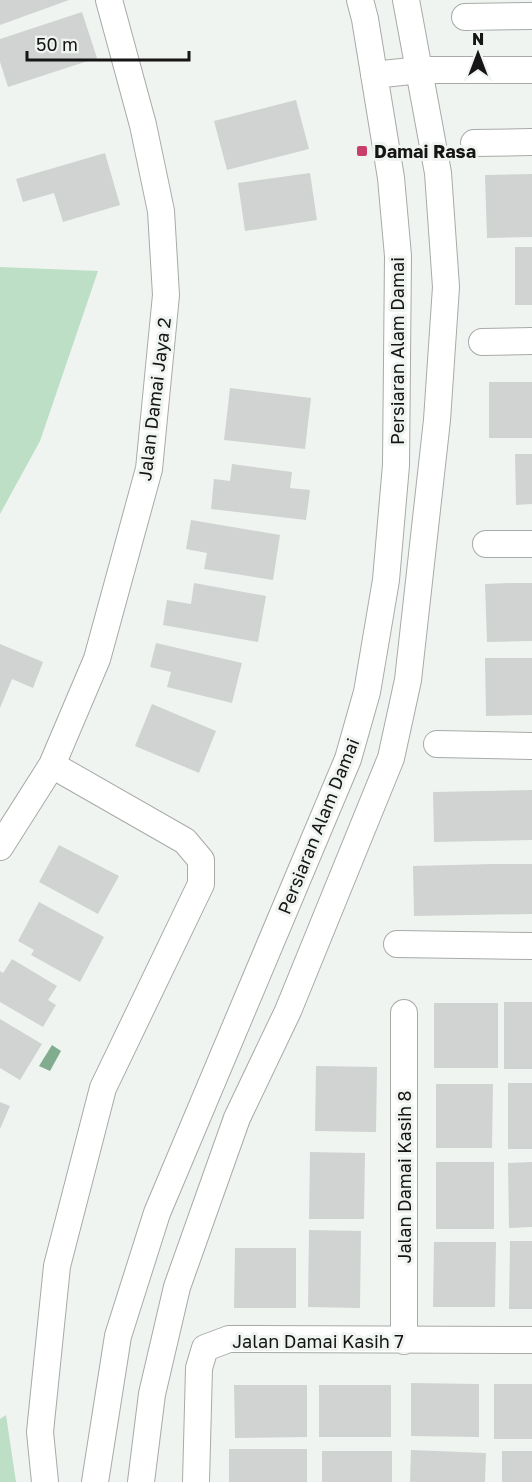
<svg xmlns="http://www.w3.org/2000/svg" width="532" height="1482" font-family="'Golos Text',sans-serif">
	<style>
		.green { fill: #bcdfc5 }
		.water { fill: #81ad8e }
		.building { fill: #d0d3d1 }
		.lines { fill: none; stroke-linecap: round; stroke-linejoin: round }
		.minor-casing { stroke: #a7aaa7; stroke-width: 28 }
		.minor { stroke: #fff; stroke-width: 26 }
		.poi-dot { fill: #ca3e6e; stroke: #f0f4f1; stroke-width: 2 }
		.labels { text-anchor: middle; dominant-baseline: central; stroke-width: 6; stroke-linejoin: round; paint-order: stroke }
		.poi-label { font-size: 18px; font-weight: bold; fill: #141514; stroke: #f0f4f1; text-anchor: start }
		.street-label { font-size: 18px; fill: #141514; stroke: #f0f4f1 }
	</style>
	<rect width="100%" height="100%" fill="#f0f4f1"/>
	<!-- green -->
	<path class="green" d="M 0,267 L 98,271 L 40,441 L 0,514 Z
		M 6,1415 L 16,1482 L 0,1482 L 0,1419 Z"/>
	<!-- water -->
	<path class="water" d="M 52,1045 L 61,1051 L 50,1071 L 39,1066 Z"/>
	<!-- building -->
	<path class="building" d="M 0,0 L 69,0 L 0,25 Z
		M 82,12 L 97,58 L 8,87 L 0,62 L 0,39 Z
		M 296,100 L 309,149 L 227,170 L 214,121 Z
		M 105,153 L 120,205 L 63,222 L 54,193 L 23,202 L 16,179 Z
		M 310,173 L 317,220 L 245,231 L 238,183 Z
		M 532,174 L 532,237 L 487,238 L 485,175 Z
		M 515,247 L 532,247 L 532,305 L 515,305 Z
		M 489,382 L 532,382 L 532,438 L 489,438 Z
		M 230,388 L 311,398 L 305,449 L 224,440 Z
		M 515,454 L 532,454 L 532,504 L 516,505 Z
		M 232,464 L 292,472 L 290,488 L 310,490 L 306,520 L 211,509 L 214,479 L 230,481 Z
		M 191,520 L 280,535 L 273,580 L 204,569 L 207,553 L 186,549 Z
		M 194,583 L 266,596 L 258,642 L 163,625 L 167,600 L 191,604 Z
		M 512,583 L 532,583 L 532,641 L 487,642 L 485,584 Z
		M 156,643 L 242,663 L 232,703 L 167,687 L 171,672 L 150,667 Z
		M 0,644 L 43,662 L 33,688 L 12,679 L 0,708 Z
		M 485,658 L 532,658 L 532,715 L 486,716 Z
		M 152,704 L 216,731 L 199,773 L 135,746 Z
		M 532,790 L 532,840 L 434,842 L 433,792 Z
		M 59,845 L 119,876 L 98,914 L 39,882 Z
		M 492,864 L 532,864 L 532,914 L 414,916 L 413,866 Z
		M 39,902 L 104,937 L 80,982 L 31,955 L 34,950 L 18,941 Z
		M 12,959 L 57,986 L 48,1000 L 56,1005 L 43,1027 L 0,1002 L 0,971 L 3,973 Z
		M 504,1002 L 532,1002 L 532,1069 L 504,1069 Z
		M 434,1003 L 498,1003 L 498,1068 L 434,1068 Z
		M 0,1019 L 42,1044 L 20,1080 L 0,1068 Z
		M 316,1066 L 377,1067 L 376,1132 L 315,1131 Z
		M 508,1083 L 532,1083 L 532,1149 L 508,1149 Z
		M 436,1084 L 493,1084 L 492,1148 L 436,1148 Z
		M 0,1102 L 10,1106 L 0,1129 Z
		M 310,1152 L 365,1153 L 364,1219 L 309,1219 Z
		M 436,1162 L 494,1162 L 494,1229 L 436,1229 Z
		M 532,1162 L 532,1227 L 509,1228 L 508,1163 Z
		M 309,1230 L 361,1231 L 360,1308 L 308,1307 Z
		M 510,1241 L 532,1241 L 532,1309 L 509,1309 Z
		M 434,1242 L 496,1242 L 495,1307 L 433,1307 Z
		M 235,1248 L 296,1248 L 296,1308 L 234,1308 Z
		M 411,1383 L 479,1384 L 479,1437 L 411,1436 Z
		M 494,1384 L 532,1384 L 532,1439 L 494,1439 Z
		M 234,1385 L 307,1385 L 307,1437 L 235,1438 Z
		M 319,1385 L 391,1385 L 391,1437 L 319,1437 Z
		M 229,1449 L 307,1449 L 307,1482 L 229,1482 Z
		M 411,1450 L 486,1453 L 485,1482 L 410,1482 Z
		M 322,1451 L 392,1451 L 392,1482 L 322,1482 Z
		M 502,1451 L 532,1451 L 532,1482 L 502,1482 Z"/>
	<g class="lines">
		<defs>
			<path id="minor" d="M 465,17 L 532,16
				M 374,75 L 420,70 L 532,70
				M 474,143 L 532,142
				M 482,342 L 532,341
				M 486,544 L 532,544
				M 437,744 L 532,746
				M 0,847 L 52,765 L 97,659 L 149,469 L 166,295 L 161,211 L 143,125 L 109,0
				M 397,944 L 532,946
				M 404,1013 L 404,1341
				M 45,1482 L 40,1432 L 57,1266 L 103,1088 L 201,884 L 201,860 L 185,841 L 52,765
				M 95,1482 L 118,1336 L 157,1213 L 348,759 L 367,692 L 386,580 L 396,465 L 398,256 L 391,178 L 365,19 L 360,0
				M 141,1482 L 152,1394 L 177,1287 L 237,1118 L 288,1011 L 391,758 L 408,680 L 437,420 L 446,287 L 438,173 L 406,0
				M 196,1482 L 199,1368 L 205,1348 L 229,1339 L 532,1340"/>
		</defs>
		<!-- minor casing -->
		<use href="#minor" class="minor-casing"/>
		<!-- minor -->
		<use href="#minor" class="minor"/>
	</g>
	<!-- markers -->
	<rect class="poi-dot" x="356" y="145" width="12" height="12" rx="3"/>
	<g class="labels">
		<!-- poi labels -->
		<g class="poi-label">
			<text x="374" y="151">Damai Rasa</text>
		</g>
		<!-- street labels -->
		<g class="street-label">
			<text transform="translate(397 351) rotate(-90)">Persiaran Alam Damai</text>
			<text transform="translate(154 399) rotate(-83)">Jalan Damai Jaya 2</text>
			<text transform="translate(318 826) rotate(-68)">Persiaran Alam Damai</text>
			<text transform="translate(404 1177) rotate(-90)">Jalan Damai Kasih 8</text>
			<text x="318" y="1341">Jalan Damai Kasih 7</text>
		</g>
	</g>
	<!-- north arrow -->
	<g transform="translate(478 54)" stroke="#f0f4f1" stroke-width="4.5" paint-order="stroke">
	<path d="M0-4.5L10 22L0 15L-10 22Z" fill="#141514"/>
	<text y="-9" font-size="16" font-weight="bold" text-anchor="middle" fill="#141514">N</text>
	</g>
	<!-- scale -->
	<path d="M27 51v9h162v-9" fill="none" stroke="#141514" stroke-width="3"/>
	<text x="36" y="51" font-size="18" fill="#141514" stroke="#f0f4f1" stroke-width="4.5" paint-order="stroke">50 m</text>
</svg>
